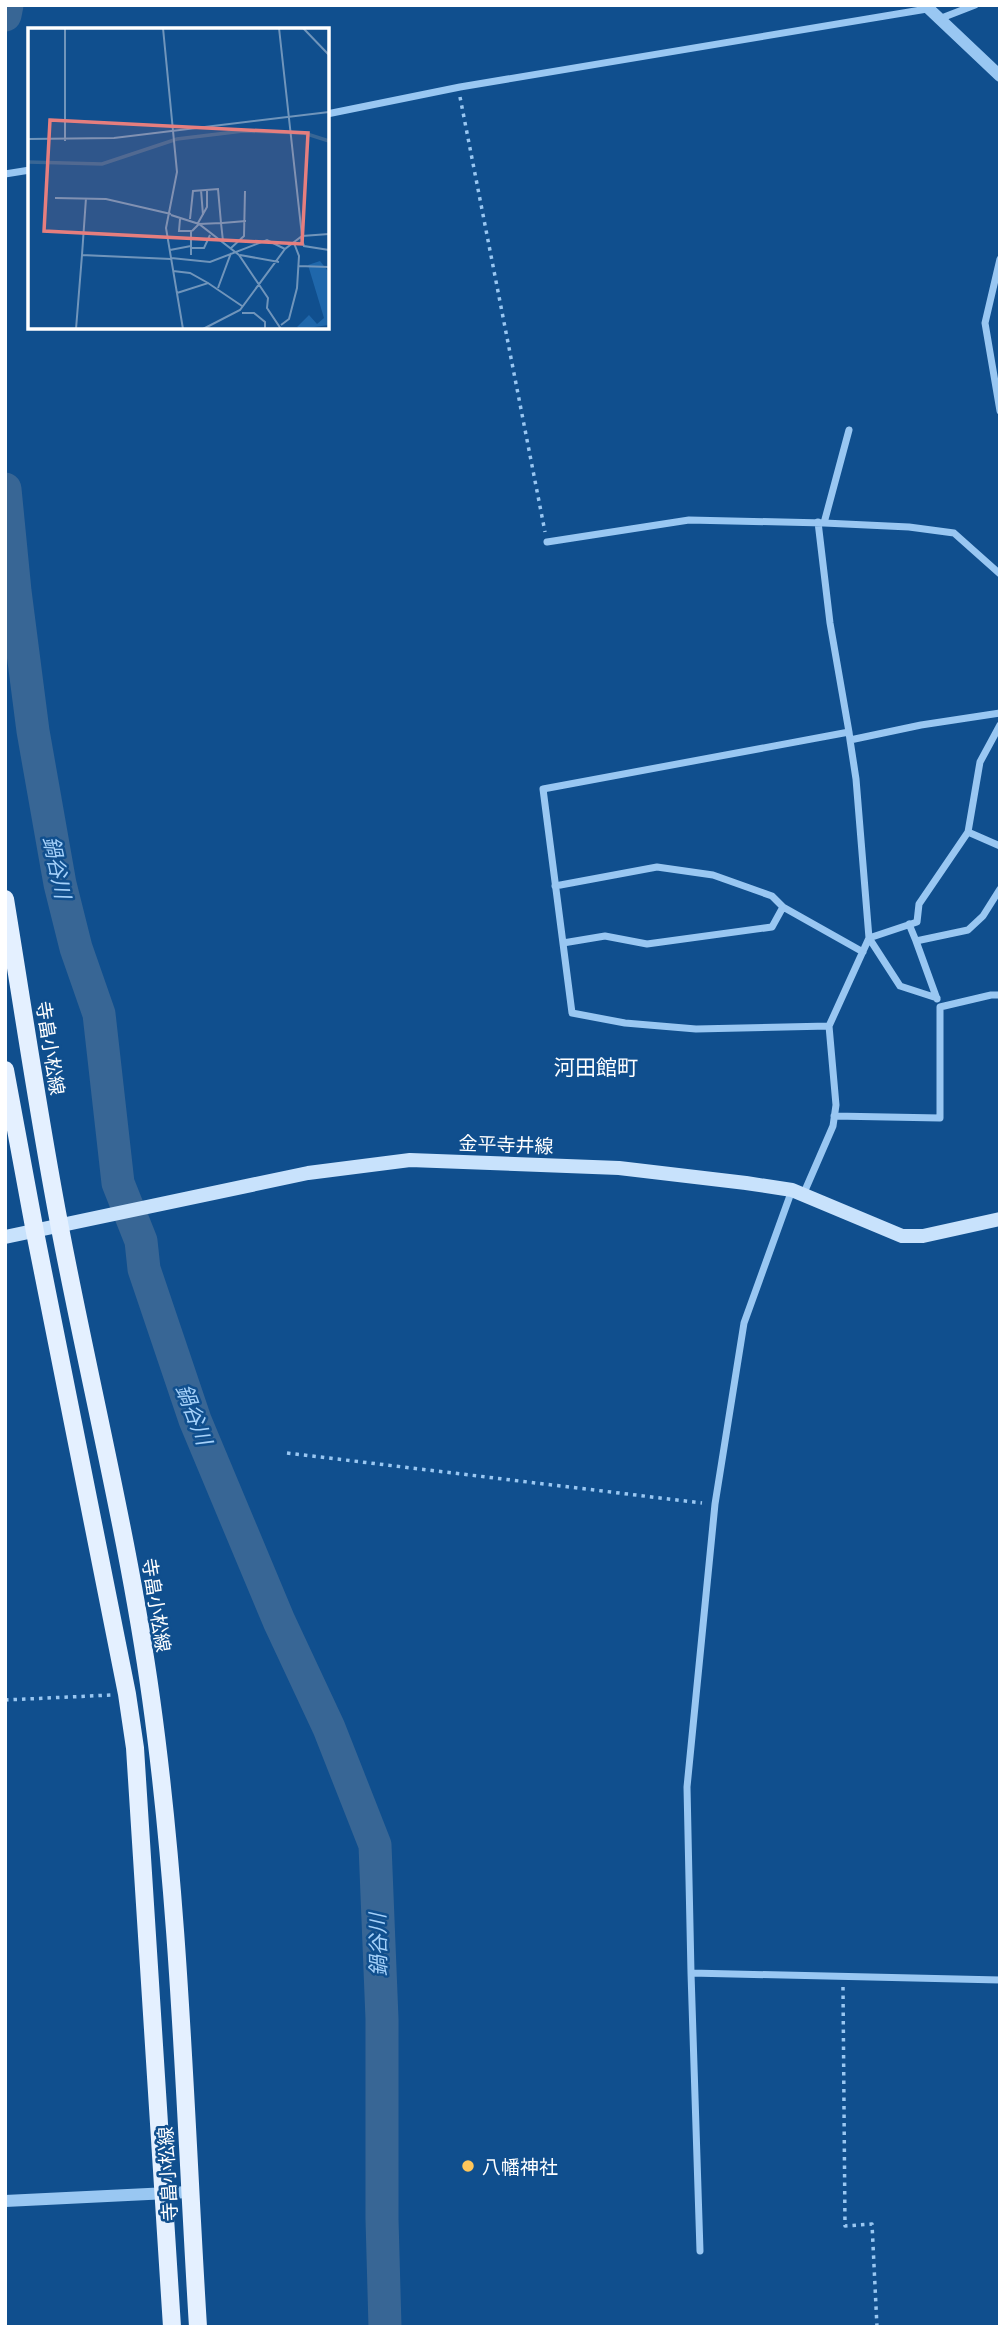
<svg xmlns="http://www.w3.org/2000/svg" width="1005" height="2332" font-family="Barlow,'Noto Sans JP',sans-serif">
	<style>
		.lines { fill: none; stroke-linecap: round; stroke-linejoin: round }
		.river { stroke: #386695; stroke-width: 33 }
		.path { stroke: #99c7f2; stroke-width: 3.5; stroke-dasharray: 3.5 5; stroke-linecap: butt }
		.minor { stroke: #99c7f2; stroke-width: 7 }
		.tertiary { stroke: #99c7f2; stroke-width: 12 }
		.secondary { stroke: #c8e2fc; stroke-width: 14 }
		.primary { stroke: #e4f0ff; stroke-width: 18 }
		.poi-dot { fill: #ffc65a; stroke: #104f8e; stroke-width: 2.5 }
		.labels { text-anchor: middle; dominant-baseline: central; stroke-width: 5; stroke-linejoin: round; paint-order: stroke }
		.street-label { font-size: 19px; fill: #fff; stroke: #104f8e }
		.poi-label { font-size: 19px; fill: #fff; stroke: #104f8e; text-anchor: start }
		.water-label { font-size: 21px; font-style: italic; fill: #a5d1fa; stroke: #104f8e }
		.neighbourhood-label { font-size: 21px; fill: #fff; stroke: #104f8e }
		.inset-river { fill: none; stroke: #386695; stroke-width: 3.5 }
		.inset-road { fill: none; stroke: #7095bb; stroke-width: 2 }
		.view { fill: #e67e7e; fill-opacity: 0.15; stroke: #e67e7e; stroke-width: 3.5 }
		.inset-edge { fill: none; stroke: #fff; stroke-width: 3.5 }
	</style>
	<rect width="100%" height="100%" fill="#104f8e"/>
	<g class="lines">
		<!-- river -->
		<path class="river" d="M 5,15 L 7,5
			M 5,489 L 15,591 L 33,731 L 60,884 L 76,948 L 99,1014 L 118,1183 L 141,1241 L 144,1269 L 195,1420 L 279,1621 L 329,1728 L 375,1845 L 382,2019 L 382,2219 L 385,2327"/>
		<!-- path -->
		<path class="path" d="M 460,97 L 545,532
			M 287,1453 L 702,1503
			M 5,1700 L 111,1695
			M 843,1987 L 845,2226 L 872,2224 L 877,2327"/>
		<!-- minor -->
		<path class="minor" d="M 939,19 L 975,5
			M 327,114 L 460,87 L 927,9
			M 5,174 L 30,170
			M 1000,259 L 985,323 L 1000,411
			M 818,522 L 830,623 L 849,732
			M 824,523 L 849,430
			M 547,542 L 689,520 L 824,523 L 909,527 L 954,533 L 1000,574
			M 968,832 L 1000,846
			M 555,886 L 657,867 L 713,875 L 772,896 L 783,907 L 863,952
			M 909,924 L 916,941 L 968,930 L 983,916 L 1000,889
			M 916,941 L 937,999
			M 563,943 L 605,936 L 647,944 L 772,927 L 783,907
			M 937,998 L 900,986 L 869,938 L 856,779 L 850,740 L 921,725 L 1000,713
			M 829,1026 L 696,1029 L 625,1023 L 572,1013 L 543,789 L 849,732 L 850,740
			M 834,1116 L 940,1118 L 940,1007 L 991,995 L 1000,995
			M 803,1195 L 833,1126 L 836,1105 L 829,1026 L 869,938 L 917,922 L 919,904 L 968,832 L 980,762 L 1000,725
			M 691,1973 L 1000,1980
			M 700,2251 L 691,1973 L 687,1787 L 715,1504 L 744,1323 L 792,1190"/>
		<!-- tertiary -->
		<path class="tertiary" d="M 925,5 L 1000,76
			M 5,2201 L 189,2192"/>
		<!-- secondary -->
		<path class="secondary" d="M 5,1237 L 308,1173 L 410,1160 L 619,1168 L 746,1183 L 792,1190 L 902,1236 L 923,1236 L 1000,1219"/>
		<!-- primary -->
		<path class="primary" d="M 5,899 C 23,1009 39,1119 60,1228 C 90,1385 129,1540 151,1698 C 180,1906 185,2117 198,2327
			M 5,1070 L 35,1232 L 127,1694 L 135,1748 L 172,2327"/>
	</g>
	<!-- markers -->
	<circle class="poi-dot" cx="468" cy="2166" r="7"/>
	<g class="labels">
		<!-- street labels -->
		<g class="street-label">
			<text transform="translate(51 1048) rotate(81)">寺畠小松線</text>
			<text transform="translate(506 1144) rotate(2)">金平寺井線</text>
			<text transform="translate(157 1605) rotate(81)">寺畠小松線</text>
			<text transform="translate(167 2174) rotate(-93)">寺畠小松線</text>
		</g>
		<!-- poi labels -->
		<g class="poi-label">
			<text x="482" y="2166">八幡神社</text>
		</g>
		<!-- water labels -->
		<g class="water-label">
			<text transform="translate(58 867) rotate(78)">鍋谷川</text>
			<text transform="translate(195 1414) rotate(69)">鍋谷川</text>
			<text transform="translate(377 1945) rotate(-91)">鍋谷川</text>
		</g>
		<!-- neighbourhood labels -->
		<g class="neighbourhood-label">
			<text x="596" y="1066">河田館町</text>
		</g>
	</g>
	<!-- overview -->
	<g transform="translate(28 28)">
		<rect width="301" height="301" fill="#104f8e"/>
		<path d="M 292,233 L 300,243 L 301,297 L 272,301 L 269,299 L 281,287 L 289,296 L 296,290 L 280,237 Z" fill="#1f67ab"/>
		<path class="inset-river" d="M 0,134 L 74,136 L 149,111 L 215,103 L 276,105 L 301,113"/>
		<path class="inset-road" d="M 135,0 L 149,144 L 138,200 L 155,301M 251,0 L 274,208M 275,0 L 301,27M 0,111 L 86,110 L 301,84M 37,113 L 37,0M 173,162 L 175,187M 27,170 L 78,171 L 143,186M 58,170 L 54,227 L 143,231M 143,187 L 171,196 L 211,227 L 240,270 L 239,280 L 253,301M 152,191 L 151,203 L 163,203 L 163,227M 162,191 L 165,163 L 190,161 L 193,195M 170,195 L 179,179 L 179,162M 194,195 L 218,193M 164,203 L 171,196 L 193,195 L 195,213M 273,209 L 276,218 L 301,222M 163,220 L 176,220 L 182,207M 203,220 L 216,208 L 217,163M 142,222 L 163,218M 212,227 L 251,234M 143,230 L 182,234 L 239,212 L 257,221M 270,238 L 301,239M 145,243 L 162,245 L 180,255M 190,260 L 203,225M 149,265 L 180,255 L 214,278M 214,285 L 226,285 L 237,294 L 237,301M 253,297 L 261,291 L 269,260 L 271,228 L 266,215M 48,301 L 54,227M 175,301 L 212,282 L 257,221 L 274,208 L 301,206"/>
		<path class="view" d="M 22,92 L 280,105 L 274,216 L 16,203 Z"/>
		<rect width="301" height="301" class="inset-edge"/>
	</g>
	<!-- border -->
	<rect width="1005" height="2332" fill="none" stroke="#ffffff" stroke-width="14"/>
</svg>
